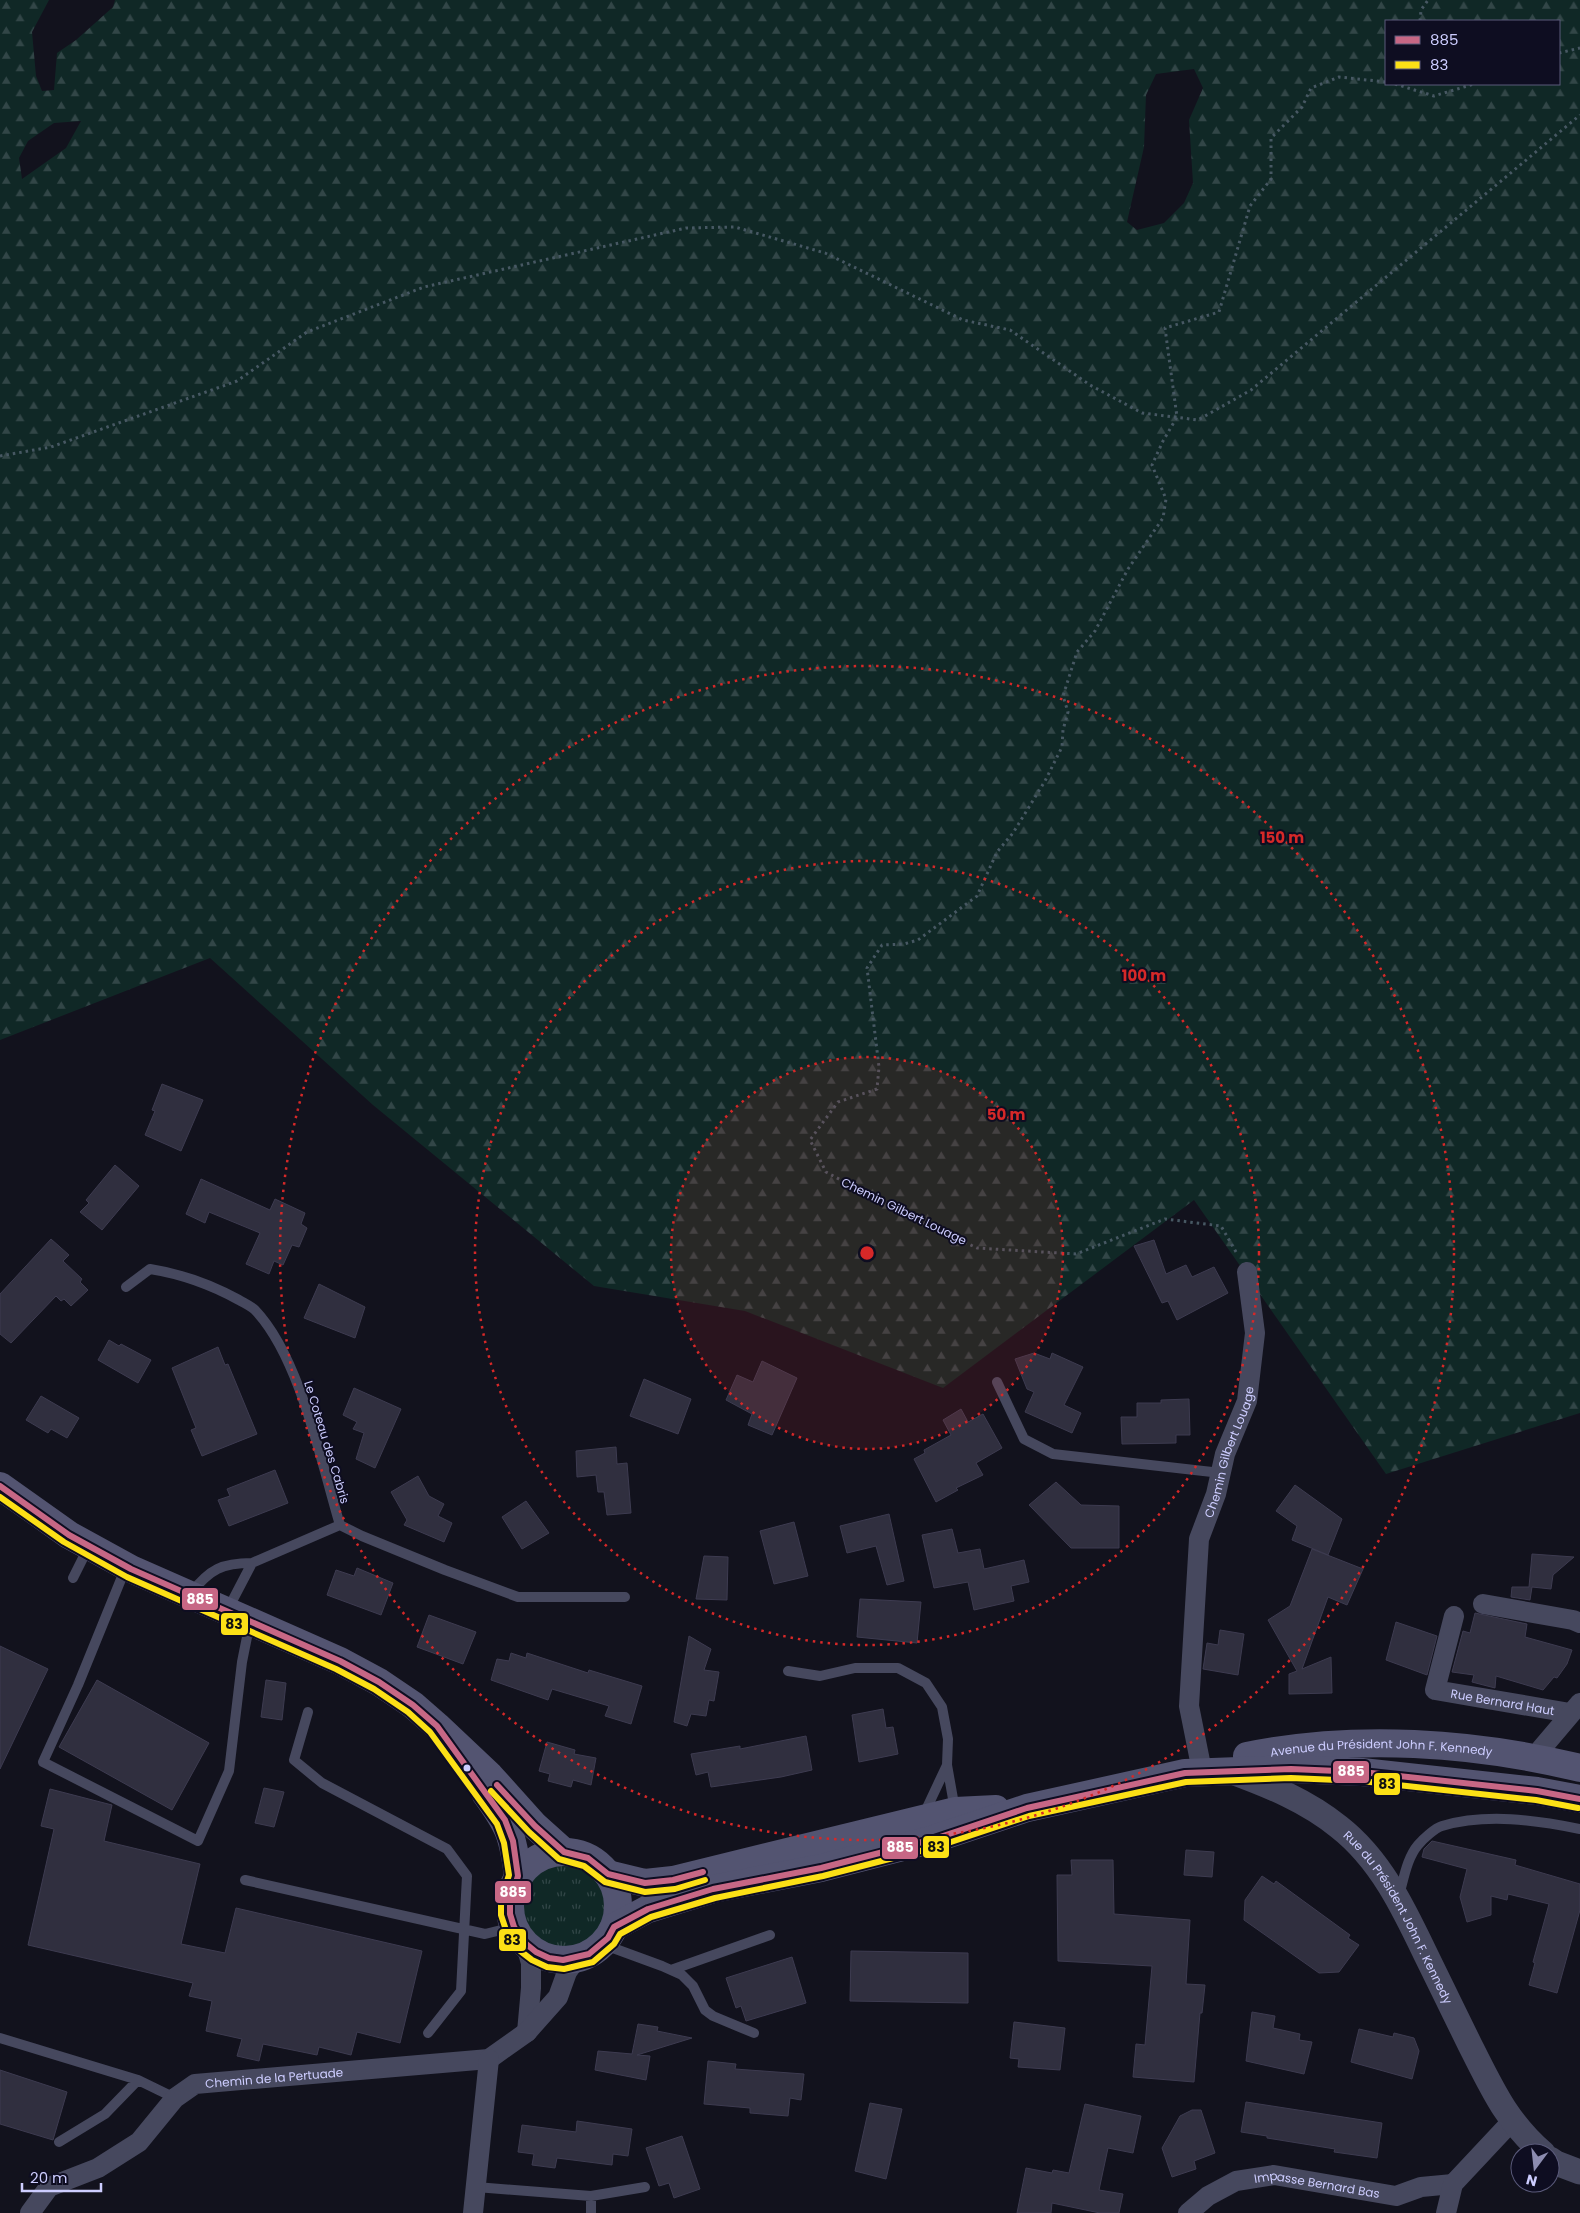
<svg xmlns="http://www.w3.org/2000/svg" width="1580" height="2213" font-family="Poppins,sans-serif">
	<style>
		.grass { fill: url(#grass-tufts) }
		.forest { fill: url(#forest-firs); fill-rule: evenodd }
		.building { fill: #302f3f; stroke: #3d3b50 }
		.lines { fill: none; stroke-linecap: round; stroke-linejoin: round }
		.path { stroke: #475863; stroke-width: 3; stroke-dasharray: 2.5 4; stroke-linecap: butt }
		.service { stroke: #46485e; stroke-width: 10 }
		.minor { stroke: #46485e; stroke-width: 20 }
		.tertiary { stroke: #46485e; stroke-width: 25 }
		.secondary { stroke: #535471; stroke-width: 28 }
		.bus-1-casing { stroke: #0e0d21; stroke-width: 10 }
		.bus-2-casing { stroke: #0e0d21; stroke-width: 10 }
		.bus-1 { stroke: #c76785; stroke-width: 6 }
		.bus-2 { stroke: #fce016; stroke-width: 6 }
		.ring { fill: none; stroke: #d62828; stroke-width: 2.5; stroke-dasharray: 2.5 5 }
		.bus-dot { fill: #cdcdff; stroke: #0e0d21; stroke-width: 2 }
		.labels { text-anchor: middle; dominant-baseline: central; stroke-width: 4; stroke-linejoin: round; paint-order: stroke }
		.street-label { font-size: 12px; fill: #cdcdff; stroke: #0e0d21 }
		.centre { fill: #d62828; stroke: #0e0d21; stroke-width: 2.5 }
		.ring-label { font-size: 15px; text-anchor: middle; font-weight: bold; fill: #d62828; stroke: #0e0d21; stroke-width: 4; stroke-linejoin: round; paint-order: stroke }
		.line-badge { stroke: #0e0d21; stroke-width: 2 }
		.badge-label { font-size: 14px; text-anchor: middle; font-weight: bold; fill: #fff }
		.pale-badge-label { font-size: 14px; text-anchor: middle; font-weight: bold; fill: #111 }
	</style>
	<defs>
		<pattern id="grass-tufts" width="24" height="20" patternUnits="userSpaceOnUse" patternTransform="scale(1.25)"><rect width="24" height="20" fill="#102826"/><path d="M3 7l-1-3M5 7V3M7 7l1-3M15 17l-1-3M17 17v-4M19 17l1-3" fill="none" stroke="#324647"/></pattern>
		<pattern id="forest-firs" width="22" height="20" patternUnits="userSpaceOnUse" patternTransform="scale(1.25)"><rect width="22" height="20" fill="#102826"/><path d="M5 1l3.5 6h-7zM16 11l3.5 6h-7z" fill="#324647"/></pattern>
	</defs>
	<rect width="100%" height="100%" fill="#12121d"/>
	<!-- grass -->
	<path class="grass" d="M510 1906a54 54 0 1 1 108 0a54 54 0 1 1-108 0Z"/>
	<!-- forest -->
	<path class="forest" d="M 0,0 L 49,0 L 32,32 L 36,76 L 42,91 L 54,90 L 57,53 L 76,40 L 113,7 L 115,0 L 1580,0 L 1580,1413 L 1386,1474 L 1194,1200 L 943,1388 L 745,1311 L 594,1286 L 373,1105 L 210,958 L 0,1040 ZM 1386,21 L 1559,21 L 1559,84 L 1386,84 ZM 1194,69 L 1203,88 L 1189,120 L 1193,183 L 1184,203 L 1164,223 L 1137,230 L 1127,222 L 1144,147 L 1146,95 L 1156,74 ZM 81,121 L 66,148 L 22,179 L 19,158 L 28,141 L 54,123 Z"/>
	<!-- building -->
	<path class="building" d="M 162,1084 L 203,1100 L 181,1151 L 145,1135 L 155,1111 L 152,1110 Z
		M 115,1165 L 139,1186 L 102,1230 L 80,1212 L 89,1203 L 86,1200 Z
		M 201,1179 L 270,1210 L 275,1199 L 305,1213 L 301,1224 L 307,1228 L 299,1247 L 292,1245 L 283,1265 L 274,1261 L 269,1274 L 246,1264 L 260,1233 L 209,1212 L 205,1223 L 186,1214 Z
		M 51,1239 L 69,1255 L 63,1261 L 82,1279 L 80,1282 L 88,1290 L 71,1306 L 64,1299 L 61,1301 L 56,1296 L 11,1343 L 0,1334 L 0,1294 Z
		M 1154,1240 L 1166,1274 L 1186,1265 L 1192,1277 L 1214,1267 L 1228,1293 L 1177,1320 L 1168,1301 L 1162,1303 L 1134,1246 Z
		M 319,1284 L 365,1307 L 355,1338 L 304,1318 Z
		M 109,1340 L 119,1346 L 121,1344 L 151,1360 L 138,1383 L 98,1360 Z
		M 218,1347 L 225,1365 L 228,1364 L 257,1434 L 202,1456 L 191,1430 L 196,1428 L 172,1368 Z
		M 1034,1353 L 1050,1359 L 1052,1353 L 1083,1367 L 1064,1405 L 1081,1413 L 1072,1433 L 1025,1412 L 1034,1392 L 1027,1389 L 1015,1359 Z
		M 762,1361 L 797,1378 L 772,1435 L 748,1425 L 752,1414 L 726,1400 L 737,1375 L 753,1382 Z
		M 644,1379 L 691,1399 L 678,1434 L 630,1416 Z
		M 354,1388 L 401,1409 L 375,1468 L 356,1459 L 364,1433 L 353,1429 L 357,1422 L 343,1415 Z
		M 41,1396 L 79,1418 L 67,1438 L 51,1429 L 48,1433 L 26,1420 Z
		M 1189,1399 L 1190,1435 L 1176,1435 L 1176,1443 L 1122,1444 L 1121,1417 L 1137,1417 L 1137,1403 L 1161,1403 L 1161,1400 Z
		M 961,1409 L 968,1422 L 983,1414 L 1002,1448 L 976,1463 L 983,1475 L 956,1488 L 958,1490 L 936,1502 L 914,1459 L 925,1453 L 924,1450 L 951,1435 L 943,1420 Z
		M 616,1447 L 617,1464 L 627,1463 L 631,1513 L 607,1515 L 604,1492 L 598,1492 L 596,1475 L 577,1477 L 576,1451 Z
		M 275,1470 L 288,1503 L 229,1526 L 218,1500 L 230,1496 L 227,1489 Z
		M 418,1476 L 429,1496 L 444,1504 L 438,1516 L 452,1523 L 444,1542 L 404,1525 L 407,1520 L 391,1492 Z
		M 1056,1482 L 1081,1505 L 1119,1506 L 1119,1548 L 1071,1548 L 1029,1505 Z
		M 1295,1485 L 1342,1519 L 1328,1555 L 1292,1540 L 1297,1526 L 1276,1511 Z
		M 526,1501 L 549,1533 L 522,1549 L 502,1517 Z
		M 889,1514 L 904,1581 L 887,1585 L 876,1546 L 847,1553 L 840,1526 Z
		M 794,1522 L 808,1576 L 774,1584 L 760,1531 Z
		M 952,1529 L 958,1553 L 980,1549 L 984,1569 L 1024,1560 L 1029,1582 L 1011,1586 L 1014,1601 L 974,1610 L 968,1582 L 934,1588 L 922,1535 Z
		M 1312,1549 L 1363,1569 L 1347,1605 L 1328,1597 L 1302,1669 L 1331,1657 L 1332,1693 L 1289,1694 L 1289,1674 L 1297,1671 L 1268,1620 L 1290,1606 Z
		M 1532,1554 L 1574,1557 L 1553,1575 L 1551,1589 L 1532,1587 L 1530,1600 L 1511,1597 L 1512,1587 L 1529,1587 Z
		M 704,1556 L 728,1557 L 727,1600 L 696,1599 Z
		M 357,1568 L 393,1583 L 381,1615 L 327,1595 L 336,1570 L 354,1576 Z
		M 860,1599 L 921,1602 L 917,1643 L 857,1637 Z
		M 1475,1613 L 1527,1624 L 1525,1637 L 1572,1650 L 1567,1664 L 1557,1678 L 1554,1677 L 1543,1690 L 1496,1676 L 1495,1688 L 1472,1682 L 1474,1675 L 1452,1672 L 1463,1631 L 1470,1633 Z
		M 429,1615 L 476,1632 L 463,1664 L 417,1647 Z
		M 1396,1622 L 1437,1636 L 1427,1675 L 1386,1660 Z
		M 1220,1630 L 1244,1634 L 1238,1675 L 1203,1669 L 1207,1643 L 1218,1645 Z
		M 689,1636 L 711,1649 L 704,1670 L 719,1672 L 714,1701 L 709,1700 L 706,1716 L 691,1714 L 687,1726 L 674,1722 Z
		M 0,1646 L 48,1669 L 0,1769 Z
		M 511,1653 L 526,1658 L 527,1653 L 588,1673 L 589,1670 L 642,1686 L 631,1724 L 605,1716 L 609,1706 L 552,1689 L 548,1700 L 491,1680 L 497,1659 L 509,1661 Z
		M 97,1680 L 209,1743 L 172,1810 L 59,1747 Z
		M 266,1680 L 286,1683 L 282,1720 L 261,1717 Z
		M 883,1709 L 886,1728 L 893,1727 L 898,1754 L 859,1762 L 852,1715 Z
		M 806,1736 L 812,1770 L 781,1777 L 711,1787 L 708,1772 L 696,1775 L 691,1754 L 740,1746 L 740,1749 Z
		M 547,1742 L 575,1750 L 574,1754 L 596,1758 L 591,1785 L 573,1780 L 571,1787 L 548,1781 L 550,1774 L 539,1771 Z
		M 264,1788 L 284,1792 L 274,1827 L 255,1823 Z
		M 50,1789 L 112,1805 L 104,1841 L 200,1864 L 181,1944 L 225,1953 L 236,1908 L 422,1951 L 400,2043 L 357,2032 L 351,2055 L 319,2047 L 317,2055 L 263,2044 L 259,2061 L 237,2056 L 242,2039 L 206,2031 L 212,2001 L 189,1996 L 193,1983 L 28,1945 L 54,1829 L 41,1826 Z
		M 1432,1841 L 1516,1860 L 1515,1865 L 1580,1884 L 1580,1910 L 1557,1993 L 1529,1985 L 1535,1963 L 1533,1962 L 1549,1904 L 1508,1894 L 1507,1900 L 1491,1896 L 1491,1915 L 1467,1922 L 1460,1897 L 1467,1869 L 1422,1857 L 1424,1849 Z
		M 1186,1850 L 1214,1852 L 1212,1877 L 1184,1875 Z
		M 1071,1860 L 1113,1860 L 1114,1914 L 1190,1920 L 1186,1984 L 1205,1985 L 1202,2013 L 1200,2013 L 1194,2082 L 1133,2077 L 1136,2044 L 1145,2045 L 1152,1966 L 1058,1961 L 1057,1875 L 1072,1875 Z
		M 1262,1876 L 1274,1884 L 1276,1881 L 1350,1935 L 1348,1938 L 1359,1945 L 1339,1972 L 1319,1973 L 1244,1920 L 1245,1900 Z
		M 851,1951 L 968,1953 L 968,2003 L 850,2001 Z
		M 792,1957 L 806,2003 L 746,2021 L 741,2006 L 736,2008 L 726,1978 Z
		M 1252,2012 L 1275,2016 L 1273,2028 L 1300,2034 L 1299,2040 L 1312,2042 L 1304,2074 L 1246,2061 Z
		M 1014,2022 L 1065,2028 L 1060,2070 L 1018,2067 L 1019,2059 L 1010,2058 Z
		M 638,2024 L 658,2027 L 657,2031 L 692,2038 L 637,2055 L 650,2056 L 646,2080 L 595,2070 L 598,2051 L 632,2054 Z
		M 1359,2029 L 1393,2037 L 1394,2033 L 1414,2038 L 1419,2051 L 1412,2079 L 1351,2062 Z
		M 708,2061 L 736,2064 L 735,2069 L 804,2074 L 801,2100 L 790,2098 L 788,2116 L 750,2113 L 750,2108 L 704,2104 Z
		M 0,2070 L 67,2092 L 53,2140 L 0,2124 Z
		M 1246,2102 L 1382,2123 L 1377,2158 L 1334,2152 L 1335,2149 L 1267,2138 L 1267,2136 L 1241,2132 Z
		M 870,2103 L 902,2109 L 886,2179 L 855,2171 Z
		M 1085,2104 L 1141,2116 L 1133,2153 L 1108,2148 L 1099,2190 L 1123,2194 L 1119,2213 L 1100,2213 L 1052,2203 L 1051,2213 L 1017,2213 L 1026,2168 L 1052,2173 L 1053,2170 L 1069,2173 Z
		M 1192,2110 L 1201,2110 L 1215,2153 L 1194,2161 L 1196,2169 L 1172,2177 L 1162,2148 L 1180,2116 Z
		M 577,2121 L 632,2129 L 628,2156 L 613,2154 L 612,2165 L 557,2158 L 555,2168 L 532,2165 L 534,2154 L 518,2152 L 522,2125 L 576,2132 Z
		M 682,2136 L 700,2189 L 674,2198 L 669,2183 L 659,2186 L 646,2148 Z"/>
	<g class="lines">
		<!-- path -->
		<path class="path" d="M 1420,21 L 1421,10 L 1428,0
			M 1559,53 L 1580,48
			M 1395,84 L 1434,96 L 1474,84
			M 0,456 L 51,447 L 237,381 L 307,332 L 424,287 L 686,228 L 735,227 L 825,253 L 963,320 L 1010,330 L 1090,385 L 1142,413 L 1198,420 L 1251,390 L 1580,115
			M 1236,1252 L 1221,1226 L 1165,1219 L 1076,1254 L 977,1248 L 894,1209 L 826,1172 L 810,1140 L 838,1102 L 877,1089 L 879,1067 L 867,968 L 882,945 L 904,944 L 918,940 L 977,896 L 997,852 L 1013,833 L 1045,781 L 1062,747 L 1063,730 L 1068,712 L 1063,696 L 1077,652 L 1095,631 L 1128,569 L 1163,518 L 1166,499 L 1152,465 L 1163,441 L 1177,417 L 1165,328 L 1219,312 L 1250,206 L 1271,179 L 1271,138 L 1302,107 L 1311,88 L 1339,77 L 1386,82"/>
		<!-- service -->
		<path class="service" d="M 126,1287 L 150,1269 C 182,1274 210,1284 239,1300 C 244,1303 251,1306 255,1310 C 300,1357 321,1462 340,1525 L 362,1536 L 445,1570 L 518,1597 L 625,1597
			M 997,1382 L 1024,1439 L 1053,1454 L 1221,1473
			M 252,1563 L 340,1525
			M 126,1567 L 78,1685 L 43,1762 L 198,1841 L 229,1771 L 242,1662 L 250,1622
			M 73,1578 L 88,1548
			M 191,1593 C 210,1569 222,1563 252,1563 L 227,1611
			M 788,1671 L 820,1676 L 855,1668 L 898,1668 L 926,1683 L 942,1707 L 948,1739 L 947,1765
			M 308,1712 L 294,1760 L 322,1783 L 447,1849 L 467,1876 L 461,1991 L 428,2033
			M 924,1814 L 947,1765 L 955,1810
			M 245,1880 L 485,1934 L 514,1927
			M 1399,1895 C 1404,1878 1407,1858 1418,1845 C 1423,1839 1435,1828 1442,1826 C 1486,1813 1536,1820 1580,1829
			M 602,1944 L 662,1966 L 682,1975 L 693,1986 L 705,2010 L 713,2016 L 754,2033
			M 671,1970 L 770,1935
			M 0,2038 L 138,2080 L 175,2098
			M 59,2142 L 105,2114 L 138,2080
			M 476,2187 L 591,2196 L 645,2187
			M 591,2213 L 591,2196"/>
		<!-- minor -->
		<g class="minor">
			<path d="M 1483,1604 L 1573,1620 L 1580,1623"/>
			<path id="s1" d="M 1454,1616 L 1435,1690 L 1570,1713"/>
			<path d="M 1540,1758 L 1541,1749 L 1580,1703"/>
			<path id="s2" d="M 1201,1766 L 1189,1706 L 1199,1539 L 1216,1494 L 1225,1454 L 1247,1401 L 1255,1333 L 1247,1272"/>
			<path d="M 525,1943 L 531,1963 L 531,1988 L 527,2032"/>
			<path id="s3" d="M 30,2213 L 49,2187 L 98,2168 L 139,2142 L 175,2098 L 195,2084 L 489,2059 L 527,2032 L 558,1997 L 567,1972 L 577,1958"/>
			<path d="M 473,2213 L 489,2059"/>
			<path id="s4" d="M 1188,2213 L 1208,2196 L 1236,2181 L 1274,2175 L 1396,2196 L 1421,2187 L 1453,2184"/>
			<path d="M 1446,2213 L 1453,2184 L 1512,2121"/>
		</g>
		<!-- tertiary -->
		<g class="tertiary">
			<path id="s5" d="M 1232,1772 C 1270,1786 1307,1801 1339,1827 C 1380,1859 1403,1907 1425,1953 C 1440,1984 1455,2014 1470,2045 C 1492,2088 1506,2121 1543,2153"/>
			<path d="M 1550,2159 L 1556,2163 L 1580,2172"/>
		</g>
		<!-- secondary -->
		<g class="secondary">
			<path d="M 0,1486 L 69,1535 L 131,1569 L 340,1661 L 379,1682 L 413,1705 L 437,1726 L 490,1776 L 535,1826 L 564,1852"/>
			<path id="s6" d="M 1247,1756 C 1355,1734 1474,1742 1580,1768"/>
			<path d="M 485,1793 C 509,1826 513,1835 518,1876"/>
			<circle cx="564" cy="1906" r="54"/>
			<path d="M 608,1874 L 645,1883 L 673,1880 L 955,1811 L 996,1809"/>
			<path d="M 614,1927 L 648,1909 L 713,1889 L 821,1868 L 934,1839 L 1027,1808 L 1185,1773 L 1291,1769 L 1362,1772 L 1537,1791 L 1580,1799"/>
		</g>
		<defs>
			<path id="bus-1" d="M 0,1486 L 69,1535 L 131,1569 L 340,1661 L 379,1682 L 413,1705 L 437,1726 L 505,1820 L 513,1841 L 518,1876 L 510,1901 L 510,1914 L 514,1927 L 525,1943 L 536,1952 L 549,1958 L 563,1960 L 589,1954 L 608,1938 L 614,1927 L 648,1909 L 713,1889 L 821,1868 L 934,1839 L 1027,1808 L 1185,1773 L 1291,1769 L 1362,1772 L 1537,1791 L 1580,1799
				M 497,1785 L 535,1826 L 564,1852 L 588,1858 L 608,1874 L 645,1883 L 673,1880 L 703,1872"/>
			<path id="bus-2" d="M 0,1497 L 64,1542 L 127,1577 L 336,1669 L 374,1689 L 408,1712 L 430,1732 L 497,1824 L 504,1843 L 509,1875 L 501,1900 L 501,1915 L 506,1930 L 519,1950 L 532,1960 L 547,1967 L 564,1969 L 593,1962 L 614,1944 L 620,1934 L 651,1917 L 715,1898 L 823,1876 L 936,1847 L 1029,1816 L 1186,1782 L 1291,1778 L 1361,1781 L 1536,1800 L 1578,1808
				M 491,1791 L 529,1832 L 559,1859 L 584,1866 L 605,1882 L 645,1892 L 675,1889 L 705,1880"/>
		</defs>
		<!-- bus-1 casing -->
		<use href="#bus-1" class="bus-1-casing"/>
		<!-- bus-2 casing -->
		<use href="#bus-2" class="bus-2-casing"/>
		<!-- bus-1 -->
		<use href="#bus-1" class="bus-1"/>
		<!-- bus-2 -->
		<use href="#bus-2" class="bus-2"/>
	</g>
	<!-- distance rings -->
	<circle cx="867" cy="1253" r="196" fill="#d62828" fill-opacity=".12"/>
	<g class="ring">
		<circle cx="867" cy="1253" r="196"/>
		<circle cx="867" cy="1253" r="392"/>
		<circle cx="867" cy="1253" r="587"/>
	</g>
	<!-- markers -->
	<circle class="bus-dot" cx="467" cy="1768" r="4.5"/>
	<g class="labels">
		<!-- street labels -->
		<g class="street-label">
			<text transform="translate(904 1211) rotate(26)">Chemin Gilbert Louage</text>
			<text transform="translate(327 1442) rotate(73)">Le Coteau des Cabris</text>
			<text stroke="none"><textPath href="#s2" startOffset="321">Chemin Gilbert Louage</textPath></text>
			<text stroke="none"><textPath href="#s1" startOffset="145">Rue Bernard Haut</textPath></text>
			<text stroke="none"><textPath href="#s6" startOffset="135">Avenue du Président John F. Kennedy</textPath></text>
			<text stroke="none"><textPath href="#s5" startOffset="230">Rue du Président John F. Kennedy</textPath></text>
			<text stroke="none"><textPath href="#s3" startOffset="294">Chemin de la Pertuade</textPath></text>
			<text stroke="none"><textPath href="#s4" startOffset="140">Impasse Bernard Bas</textPath></text>
		</g>
	</g>
	<circle cx="867" cy="1253" r="8" class="centre"/>
	<g class="ring-label">
		<text x="1282" y="843">150 m</text>
		<text x="1144" y="981">100 m</text>
		<text x="1006" y="1120">50 m</text>
	</g>
	<g class="line-badge">
		<rect x="181" y="1587" width="38" height="24" rx="5" fill="#c76785"/>
		<rect x="220" y="1612" width="29" height="24" rx="5" fill="#fce016"/>
		<rect x="1332" y="1760" width="38" height="24" rx="5" fill="#c76785"/>
		<rect x="1373" y="1772" width="28" height="24" rx="5" fill="#fce016"/>
		<rect x="922" y="1835" width="28" height="24" rx="5" fill="#fce016"/>
		<rect x="881" y="1836" width="38" height="24" rx="5" fill="#c76785"/>
		<rect x="494" y="1880" width="38" height="24" rx="5" fill="#c76785"/>
		<rect x="498" y="1928" width="29" height="24" rx="5" fill="#fce016"/>
	</g>
	<g class="badge-label">
		<text x="200" y="1604">885</text>
		<text x="1351" y="1776">885</text>
		<text x="900" y="1852">885</text>
		<text x="513" y="1897">885</text>
	</g>
	<g class="pale-badge-label">
		<text x="234" y="1629">83</text>
		<text x="1387" y="1789">83</text>
		<text x="936" y="1852">83</text>
		<text x="512" y="1945">83</text>
	</g>
	<!-- legend -->
	<rect x="1385" y="20" width="175" height="65" fill="#0e0d21" stroke="#5a5a7a"/>
	<rect x="1395" y="36" width="25" height="8" fill="#c76785" stroke="#5a5a7a"/>
	<text x="1430" y="45" font-size="15" fill="#cdcdff">885</text>
	<rect x="1395" y="61" width="25" height="8" fill="#fce016" stroke="#5a5a7a"/>
	<text x="1430" y="70" font-size="15" fill="#cdcdff">83</text>
	<!-- north arrow -->
	<g transform="translate(1535 2168) rotate(195)"><circle r="24" fill="#0e0d21" stroke="#5a5a7a"/>
	<path d="M0-4L9 19L0 12L-9 19Z" fill="#8c8cb0"/>
	<text y="-8" font-size="14" font-weight="bold" text-anchor="middle" fill="#cdcdff">N</text>
	</g>
	<!-- scale -->
	<path d="M22 2183v8h79v-8" fill="none" stroke="#cdcdff" stroke-width="2.5"/>
	<text x="30" y="2183" font-size="15" fill="#cdcdff" stroke="#0e0d21" stroke-width="4" paint-order="stroke">20 m</text>
</svg>
